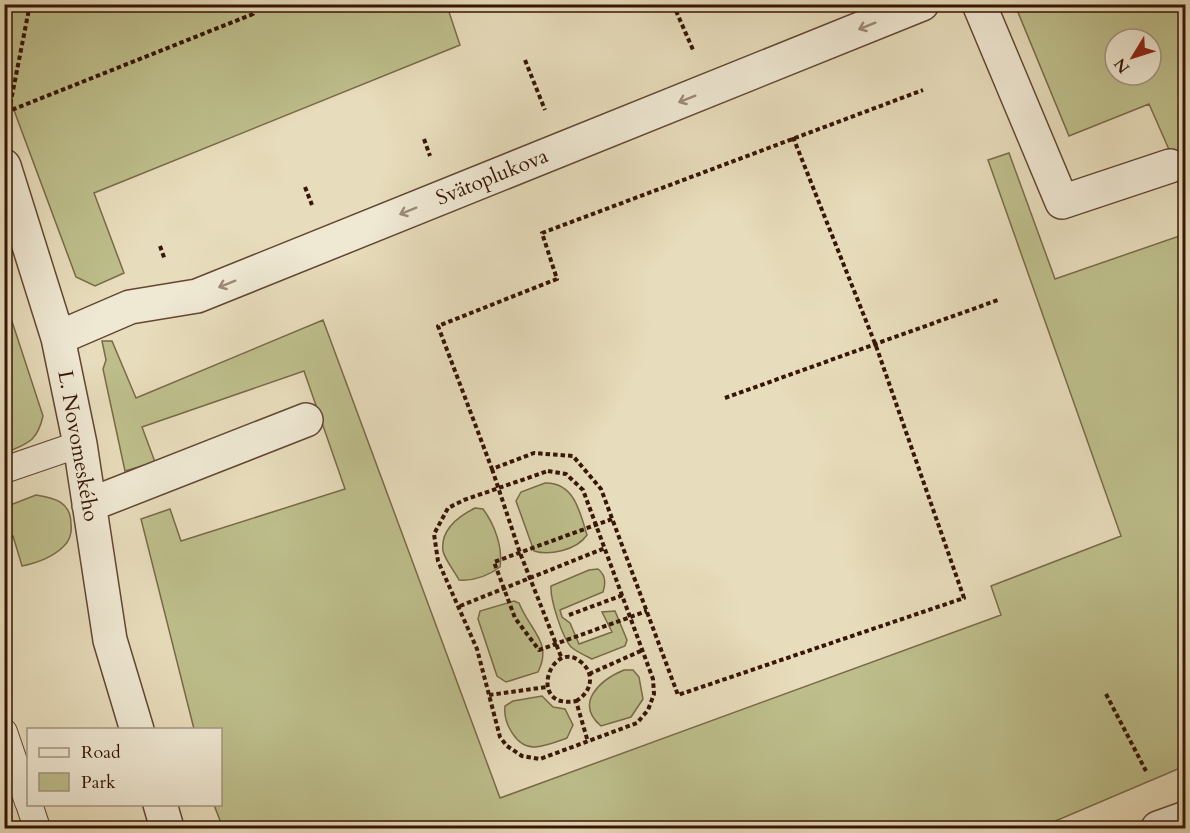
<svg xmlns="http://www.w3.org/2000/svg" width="1190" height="833" font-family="Cardo,serif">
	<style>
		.green { fill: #bdbe8b; stroke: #7a6a48; stroke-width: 1.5; fill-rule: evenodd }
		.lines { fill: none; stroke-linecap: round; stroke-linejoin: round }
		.service-casing { stroke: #634732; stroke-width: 28 }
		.minor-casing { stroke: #634732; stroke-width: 36 }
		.path { stroke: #371505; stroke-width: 4; stroke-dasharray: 4.5 3; stroke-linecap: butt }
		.service { stroke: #efe8d3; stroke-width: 26 }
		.minor { stroke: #efe8d3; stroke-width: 33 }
		.oneway { stroke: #9c8976 }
		.labels { text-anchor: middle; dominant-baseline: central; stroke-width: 5; stroke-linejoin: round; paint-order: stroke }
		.street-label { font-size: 21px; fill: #371505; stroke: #efe8d3 }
	</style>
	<rect width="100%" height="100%" fill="#e7dcbb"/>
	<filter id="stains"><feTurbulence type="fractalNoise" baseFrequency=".00333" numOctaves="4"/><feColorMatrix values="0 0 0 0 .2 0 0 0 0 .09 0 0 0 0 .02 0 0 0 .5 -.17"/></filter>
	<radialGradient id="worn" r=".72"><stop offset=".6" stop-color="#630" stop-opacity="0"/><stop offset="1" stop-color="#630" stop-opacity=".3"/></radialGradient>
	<!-- green -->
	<path class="green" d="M 5,4 L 466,4 L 466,5 L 449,12 L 460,45 L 94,193 L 124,273 L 95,286 L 76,277 L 5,86 Z
		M 1015,5 L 1185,5 L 1185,186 L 1149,104 L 1069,136 ZM 1115,39 L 1151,39 L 1151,75 L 1115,75 Z
		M 1009,153 L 1055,279 L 1185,234 L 1185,766 L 1039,828 L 223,828 L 214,805 L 220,804 L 220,730 L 194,729 L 141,519 L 170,509 L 181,541 L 345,489 L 304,371 L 142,427 L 155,462 L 125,471 L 103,369 L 106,360 L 102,341 L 112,341 L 136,398 L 323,320 L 500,798 L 1001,615 L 991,586 L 1121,536 L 988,160 Z
		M 5,300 L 43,416 C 37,442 28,443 5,453 Z
		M 545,483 C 574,482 580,512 587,535 C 577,550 549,556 534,551 L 516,501 L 521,492 Z
		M 36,495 C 55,498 71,502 71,524 C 72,532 71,539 64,546 C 53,557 37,563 22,566 L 13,536 L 5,539 L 5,507 Z
		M 475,508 L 483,509 C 495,525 503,548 500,567 C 488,576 474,581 459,580 C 455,572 445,560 443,551 C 440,529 459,516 475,508 Z
		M 598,569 C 606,575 606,583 603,592 L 560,610 L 562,617 L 570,623 L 579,644 L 612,632 L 602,612 L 615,611 L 627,640 L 625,646 L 592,659 C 586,656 577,652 571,647 C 562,637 550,599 551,586 L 589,570 Z
		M 514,601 L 519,603 C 530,631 553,642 538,672 L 506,682 L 497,676 L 478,619 L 480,611 Z
		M 624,670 L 633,670 L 639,677 L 643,699 L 631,717 L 601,726 C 574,703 600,680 624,670 Z
		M 542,696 L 553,707 L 565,709 L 573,725 L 567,738 C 556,742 546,746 535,747 C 516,748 503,722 505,706 L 513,701 Z"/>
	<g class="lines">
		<defs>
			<path id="service" d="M 4,470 L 80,444
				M 4,732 L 28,802
				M 29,804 L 37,828"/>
			<path id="minor" d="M 979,4 L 1062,202 L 1170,166
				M 4,166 L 58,338 L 80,444 L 110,640 L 137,730
				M 58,338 L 130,307 L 197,296 L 922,4
				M 89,505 L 306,420
				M 160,804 L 167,828
				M 1158,828 L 1186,818"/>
		</defs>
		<!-- service casing -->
		<use href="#service" class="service-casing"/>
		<!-- minor casing -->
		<use href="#minor" class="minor-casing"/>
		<!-- path -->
		<path class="path" d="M 30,4 L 9,111 L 253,14 L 256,4
			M 673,4 L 694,52
			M 525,60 L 545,110
			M 793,137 L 876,346 L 964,598 L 678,695 L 601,489 L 573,456 L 534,453 L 492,469 L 438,326 L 557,279 L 542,233 L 923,90
			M 424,139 L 430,156
			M 305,187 L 312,205
			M 160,246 L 165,260
			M 725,398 L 998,300
			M 492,469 L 520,553 L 562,659
			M 548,471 L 566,474 L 583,490 L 653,679 L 654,694 L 648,710 L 637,723 L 540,759 L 522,756 L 507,746 L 500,737 L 477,649 L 438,561 L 434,534 L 448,508 L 464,500 Z
			M 612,519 L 494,562 L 515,618 L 539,650 L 647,611
			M 460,606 L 605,548
			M 569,615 L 623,595
			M 589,674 L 643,650
			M 1106,694 L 1146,771
			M 489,695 L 547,687
			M 576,701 C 591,693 596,674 581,662 C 551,637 526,710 576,701 L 588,742"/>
		<!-- service -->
		<use href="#service" class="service"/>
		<!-- minor -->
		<use href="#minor" class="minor"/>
	</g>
	<!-- one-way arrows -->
	<defs><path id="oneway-shaft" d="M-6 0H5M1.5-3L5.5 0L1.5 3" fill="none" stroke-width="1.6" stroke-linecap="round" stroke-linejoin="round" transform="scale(1.5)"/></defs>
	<g class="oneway">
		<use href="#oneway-shaft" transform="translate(867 26) rotate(158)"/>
		<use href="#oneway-shaft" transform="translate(687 99) rotate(158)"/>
		<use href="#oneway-shaft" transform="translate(408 211) rotate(158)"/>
		<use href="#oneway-shaft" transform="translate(227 284) rotate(158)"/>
	</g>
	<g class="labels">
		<!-- street labels -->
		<g class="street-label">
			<text transform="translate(492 177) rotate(-22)">Svätoplukova</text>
			<text transform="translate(78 446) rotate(80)">L. Novomeského</text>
		</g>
	</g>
	<!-- margin -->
	<rect width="1190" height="833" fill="none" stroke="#e7dcbb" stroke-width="24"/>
	<rect x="6" y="6" width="1178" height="821" fill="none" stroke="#371505" stroke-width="3"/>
	<rect x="12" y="12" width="1166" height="809" fill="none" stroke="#371505" stroke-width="1.5"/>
	<!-- legend -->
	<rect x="27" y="728" width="195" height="78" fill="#efe8d3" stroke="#a59481" stroke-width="1.5"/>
	<rect x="39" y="748" width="30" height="9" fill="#efe8d3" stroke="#a59481" stroke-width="1.5"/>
	<text x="81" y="758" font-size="18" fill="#371505">Road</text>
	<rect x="39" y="773" width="30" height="18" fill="#bdbe8b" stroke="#a59481" stroke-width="1.5"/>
	<text x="81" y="788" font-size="18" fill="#371505">Park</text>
	<!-- north arrow -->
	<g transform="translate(1133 57) rotate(232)"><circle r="28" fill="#efe8d3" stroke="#a59481" stroke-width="1.5"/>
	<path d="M0-4.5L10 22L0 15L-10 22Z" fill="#8f2418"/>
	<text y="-9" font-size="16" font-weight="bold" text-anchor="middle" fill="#371505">N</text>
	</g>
	<rect width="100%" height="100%" filter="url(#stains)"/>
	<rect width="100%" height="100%" fill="url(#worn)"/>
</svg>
